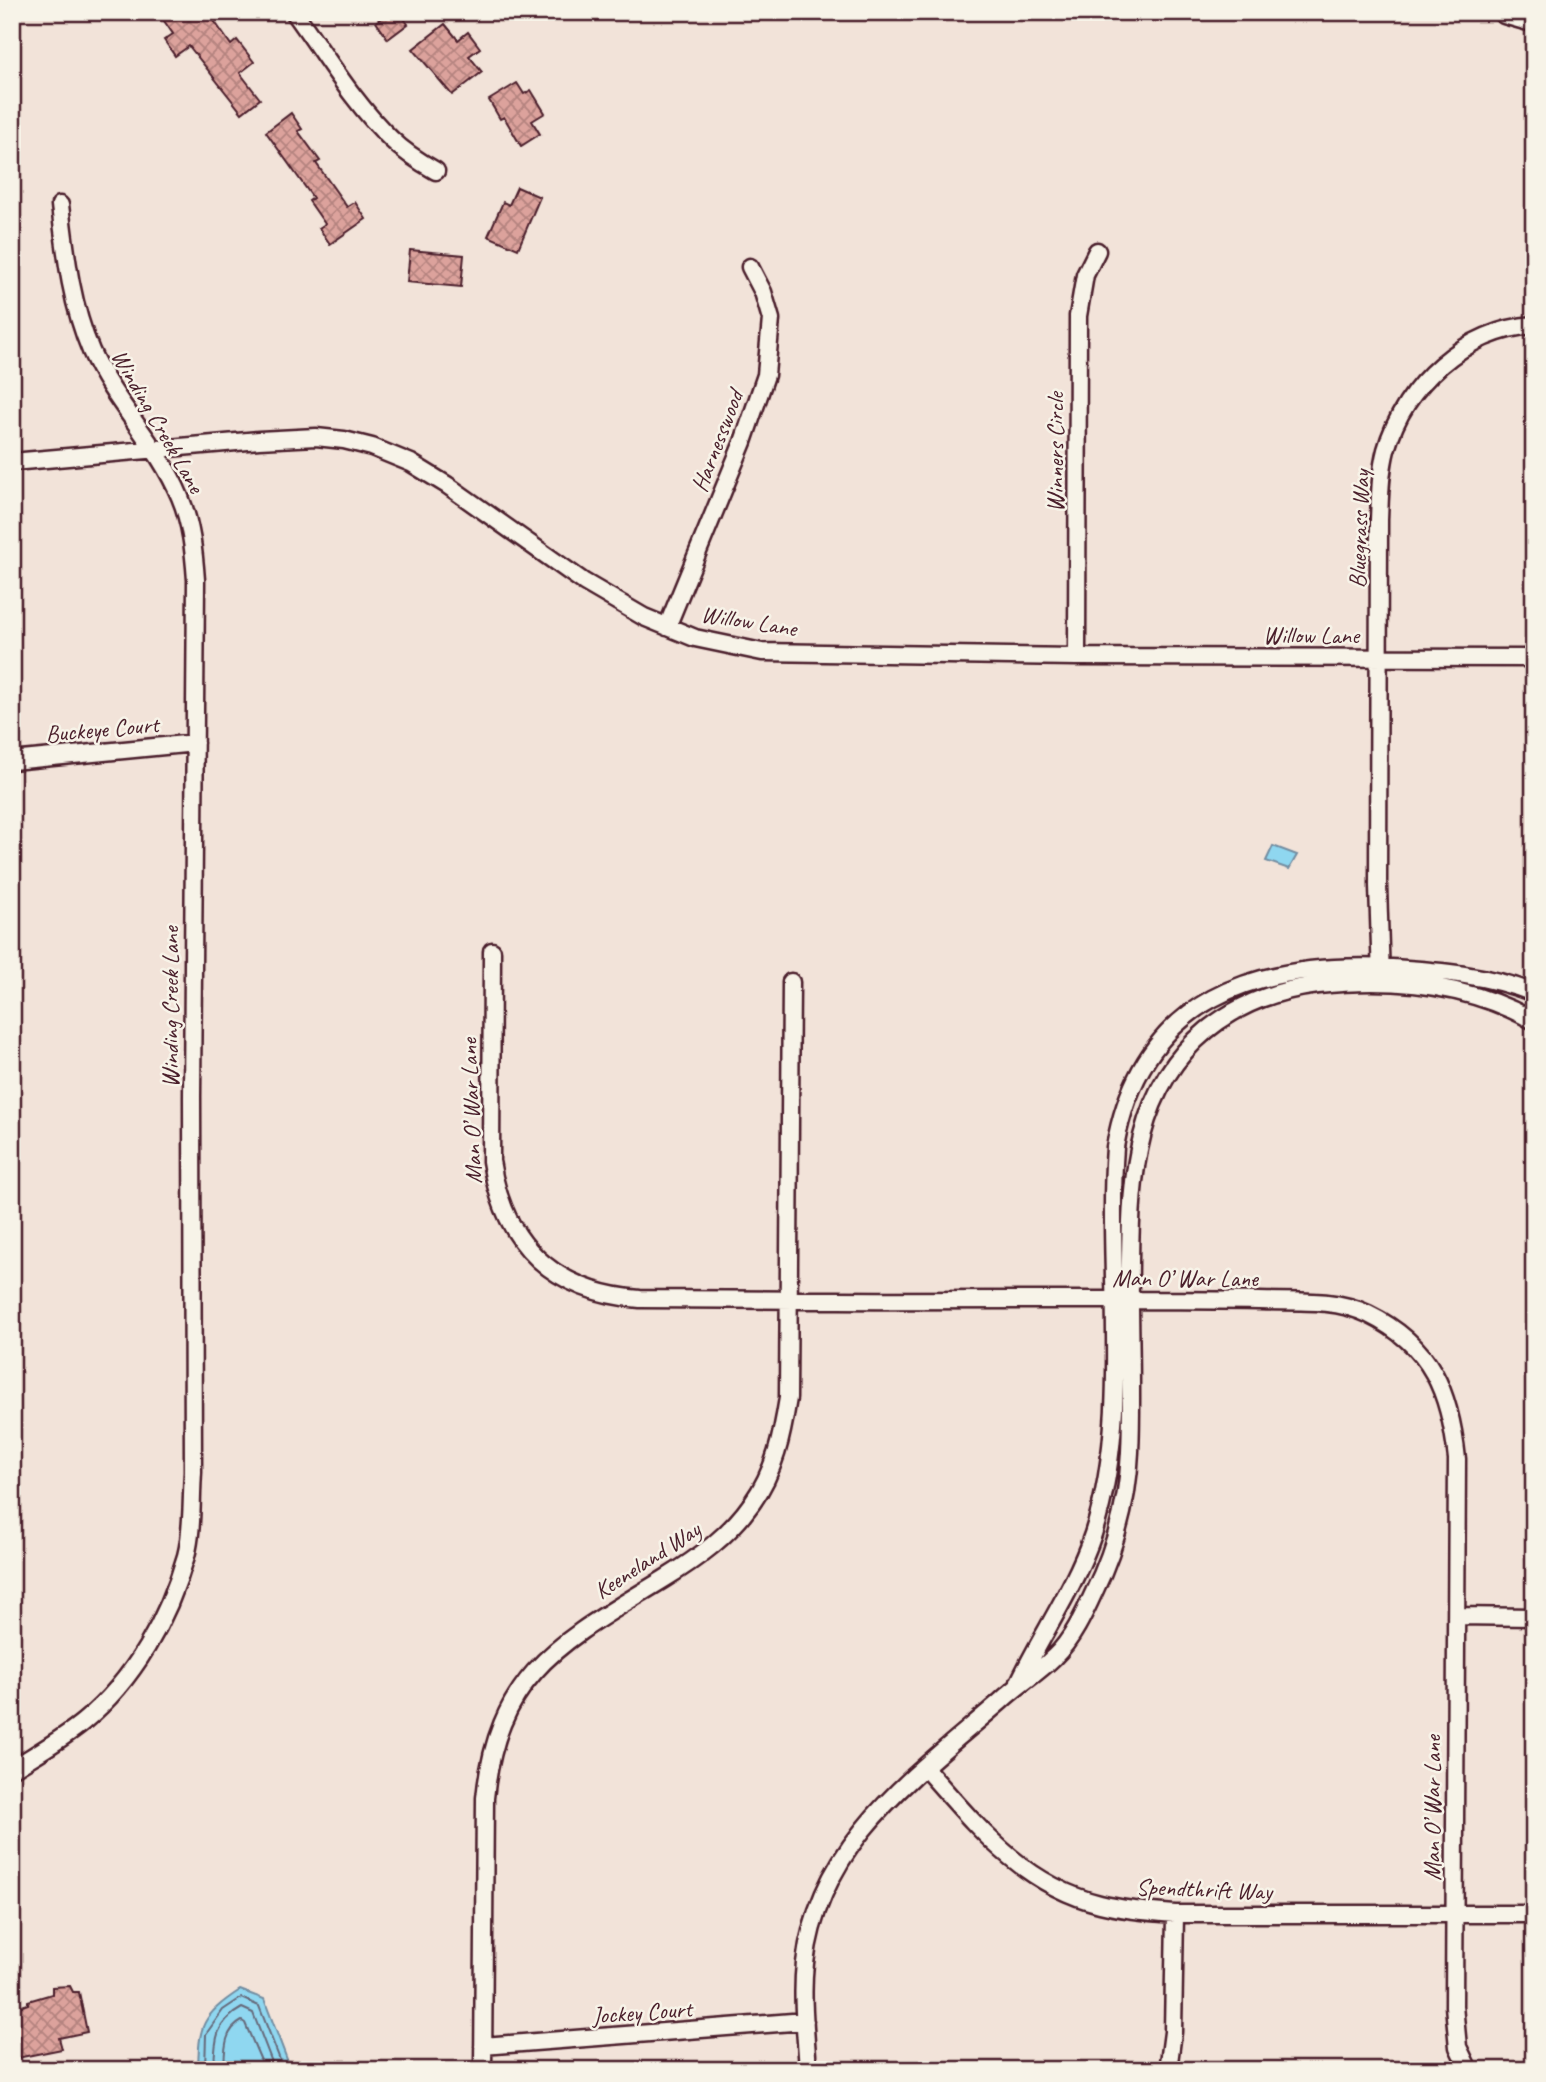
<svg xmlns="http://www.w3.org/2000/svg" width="1546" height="2082" font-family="Caveat,sans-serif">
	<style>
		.water { fill: #8fd7f0; stroke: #738da1; stroke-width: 2 }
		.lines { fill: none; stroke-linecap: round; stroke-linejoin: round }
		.shore { stroke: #66697a; stroke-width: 2 }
		.building { fill: url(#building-cross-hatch); stroke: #4a1f2b; stroke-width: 2 }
		.minor-casing { stroke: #4a1f2b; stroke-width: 21 }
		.secondary-casing { stroke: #4a1f2b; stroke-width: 28 }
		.minor { stroke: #f7f3e8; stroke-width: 16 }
		.secondary { stroke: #f7f3e8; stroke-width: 23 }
		.labels { text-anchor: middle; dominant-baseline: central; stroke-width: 5; stroke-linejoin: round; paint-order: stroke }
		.street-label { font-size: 24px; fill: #4a1f2b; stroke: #f7f3e8 }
	</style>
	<defs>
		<pattern id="building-cross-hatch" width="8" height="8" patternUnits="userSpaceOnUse" patternTransform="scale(1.75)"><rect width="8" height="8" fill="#dca29c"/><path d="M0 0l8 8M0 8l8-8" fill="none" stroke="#b4837f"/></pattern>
	</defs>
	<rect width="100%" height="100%" fill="#f2e3d9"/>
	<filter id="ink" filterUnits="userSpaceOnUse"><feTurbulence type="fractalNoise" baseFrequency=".0143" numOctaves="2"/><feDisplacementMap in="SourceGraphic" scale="14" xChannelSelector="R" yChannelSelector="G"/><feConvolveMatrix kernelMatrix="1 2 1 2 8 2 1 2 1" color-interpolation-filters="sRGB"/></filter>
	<g filter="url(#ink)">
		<!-- water -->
		<path class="water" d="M 1273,846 L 1297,855 L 1289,869 L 1266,861 Z
			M 240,1990 L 264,1999 L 291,2070 L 198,2070 C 199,2025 201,2016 240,1990 Z"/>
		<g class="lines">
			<!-- shore -->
			<path class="shore" d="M 205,2070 L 206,2034 L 223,2010 L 241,1998 L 259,2006 L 284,2070
				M 214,2070 C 215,2042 214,2023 242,2008 L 253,2013 L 275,2070
				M 224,2070 C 225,2051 223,2031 242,2021 L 245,2023 L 265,2070"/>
		</g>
		<!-- building -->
		<path class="building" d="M 158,12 L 208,12 L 231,45 L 237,40 L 254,62 L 240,73 L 260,99 L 242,113 L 189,46 L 175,56 L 164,40 L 173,34 Z
			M 389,12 L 399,12 L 408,24 L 388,39 L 376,22 Z
			M 445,24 L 458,40 L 468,32 L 480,48 L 469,56 L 482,72 L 452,95 L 413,49 Z
			M 517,83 L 524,94 L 531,90 L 545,113 L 532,121 L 540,134 L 521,146 L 504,117 L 500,119 L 489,100 Z
			M 291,113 L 302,129 L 298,131 L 320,161 L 316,163 L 347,207 L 355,202 L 366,219 L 330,244 L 319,228 L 325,224 L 309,201 L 313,198 L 266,132 Z
			M 517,187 L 540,197 L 518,249 L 488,236 L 503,202 L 509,205 Z
			M 410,250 L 464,255 L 461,287 L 407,282 Z
			M 70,1986 L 73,1992 L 79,1992 L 87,2032 L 59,2038 L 62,2049 L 12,2059 L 12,2018 L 18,2018 L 16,2008 L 28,2004 L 28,2001 L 52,1994 L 52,1987 Z"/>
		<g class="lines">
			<defs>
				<path id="minor" d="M 294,12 C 324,53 354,104 391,139 C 404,152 420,162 436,171
					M 12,462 L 259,440 L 316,437 L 344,440 L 372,447 L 411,463 L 447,485 L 584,582 L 644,617 L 695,638 L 762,652 L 1077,657 L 1534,658
					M 667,627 L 743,442 L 766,375 L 771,319 L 763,292 L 750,267
					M 1077,657 L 1078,316 L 1085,275 L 1097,251
					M 12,761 L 195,743
					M 492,951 L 491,1161 C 504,1246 555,1292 640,1299 C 799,1300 957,1301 1116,1300 C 1164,1300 1211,1300 1259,1301 C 1295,1302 1334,1298 1368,1314 C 1432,1345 1450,1393 1457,1459 L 1454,2006 L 1458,2047 L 1469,2070
					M 1381,978 L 1378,886 L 1379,520 C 1380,497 1380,473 1386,450 C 1404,385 1465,330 1534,325
					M 1456,1616 L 1534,1617
					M 1019,1682 C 1043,1632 1075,1587 1093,1534 C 1132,1415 1106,1271 1115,1147 C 1141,997 1256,961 1392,968 C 1441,971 1488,975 1534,993
					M 925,1768 C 976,1825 1022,1885 1100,1904 C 1124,1910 1149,1912 1175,1914 L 1534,1914
					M 12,1769 C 36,1754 61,1740 83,1722 C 134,1680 168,1619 186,1556 C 193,1530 191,1499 193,1472 L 192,1097 L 196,580 C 194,552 191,523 180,497 C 158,444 114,403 91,351 C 71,304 66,256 60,205
					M 483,2046 L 805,2021
					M 483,2070 L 485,1798 C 498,1670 565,1640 664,1579 C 698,1558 729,1536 752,1503 C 775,1471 782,1436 788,1398 L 791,982
					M 808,2070 C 806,2035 801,1998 805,1963 C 819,1841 916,1775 1001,1701 C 1018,1685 1038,1673 1054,1657 C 1072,1640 1084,1614 1094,1592 C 1115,1549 1128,1500 1130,1452 C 1133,1389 1129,1325 1130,1261 C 1131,1176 1136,1088 1207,1030 C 1240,1003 1277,990 1318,985 C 1392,977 1469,984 1534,1021
					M 1168,2070 L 1173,2032 L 1175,1914"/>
				<path id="secondary" d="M 1506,12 L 1534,20"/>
			</defs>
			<!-- minor casing -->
			<use href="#minor" class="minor-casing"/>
			<!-- secondary casing -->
			<use href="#secondary" class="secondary-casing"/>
			<!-- minor -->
			<use href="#minor" class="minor"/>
			<!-- secondary -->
			<use href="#secondary" class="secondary"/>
		</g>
	</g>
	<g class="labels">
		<!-- street labels -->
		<g class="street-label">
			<text transform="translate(158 421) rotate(60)">Winding Creek Lane</text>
			<text transform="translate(717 441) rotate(-69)">Harnesswood</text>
			<text transform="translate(1055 452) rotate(-90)">Winners Circle</text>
			<text transform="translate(1359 529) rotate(-88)">Bluegrass Way</text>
			<text transform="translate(749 621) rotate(9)">Willow Lane</text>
			<text x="1311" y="635">Willow Lane</text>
			<text transform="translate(102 729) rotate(-5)">Buckeye Court</text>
			<text transform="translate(170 1007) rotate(-90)">Winding Creek Lane</text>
			<text transform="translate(471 1111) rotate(-92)">Man O’ War Lane</text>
			<text x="1185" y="1278">Man O’ War Lane</text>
			<text transform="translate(647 1560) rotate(-33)">Keeneland Way</text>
			<text transform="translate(1432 1808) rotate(-90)">Man O’ War Lane</text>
			<text transform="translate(1204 1889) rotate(2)">Spendthrift Way</text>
			<text transform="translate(642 2012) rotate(-4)">Jockey Court</text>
		</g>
	</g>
	<!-- margin -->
	<rect width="1546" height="2082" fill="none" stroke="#f7f3e8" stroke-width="42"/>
	<rect x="21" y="21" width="1504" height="2040" fill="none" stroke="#4a1f2b" stroke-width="2.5" filter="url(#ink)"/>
</svg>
